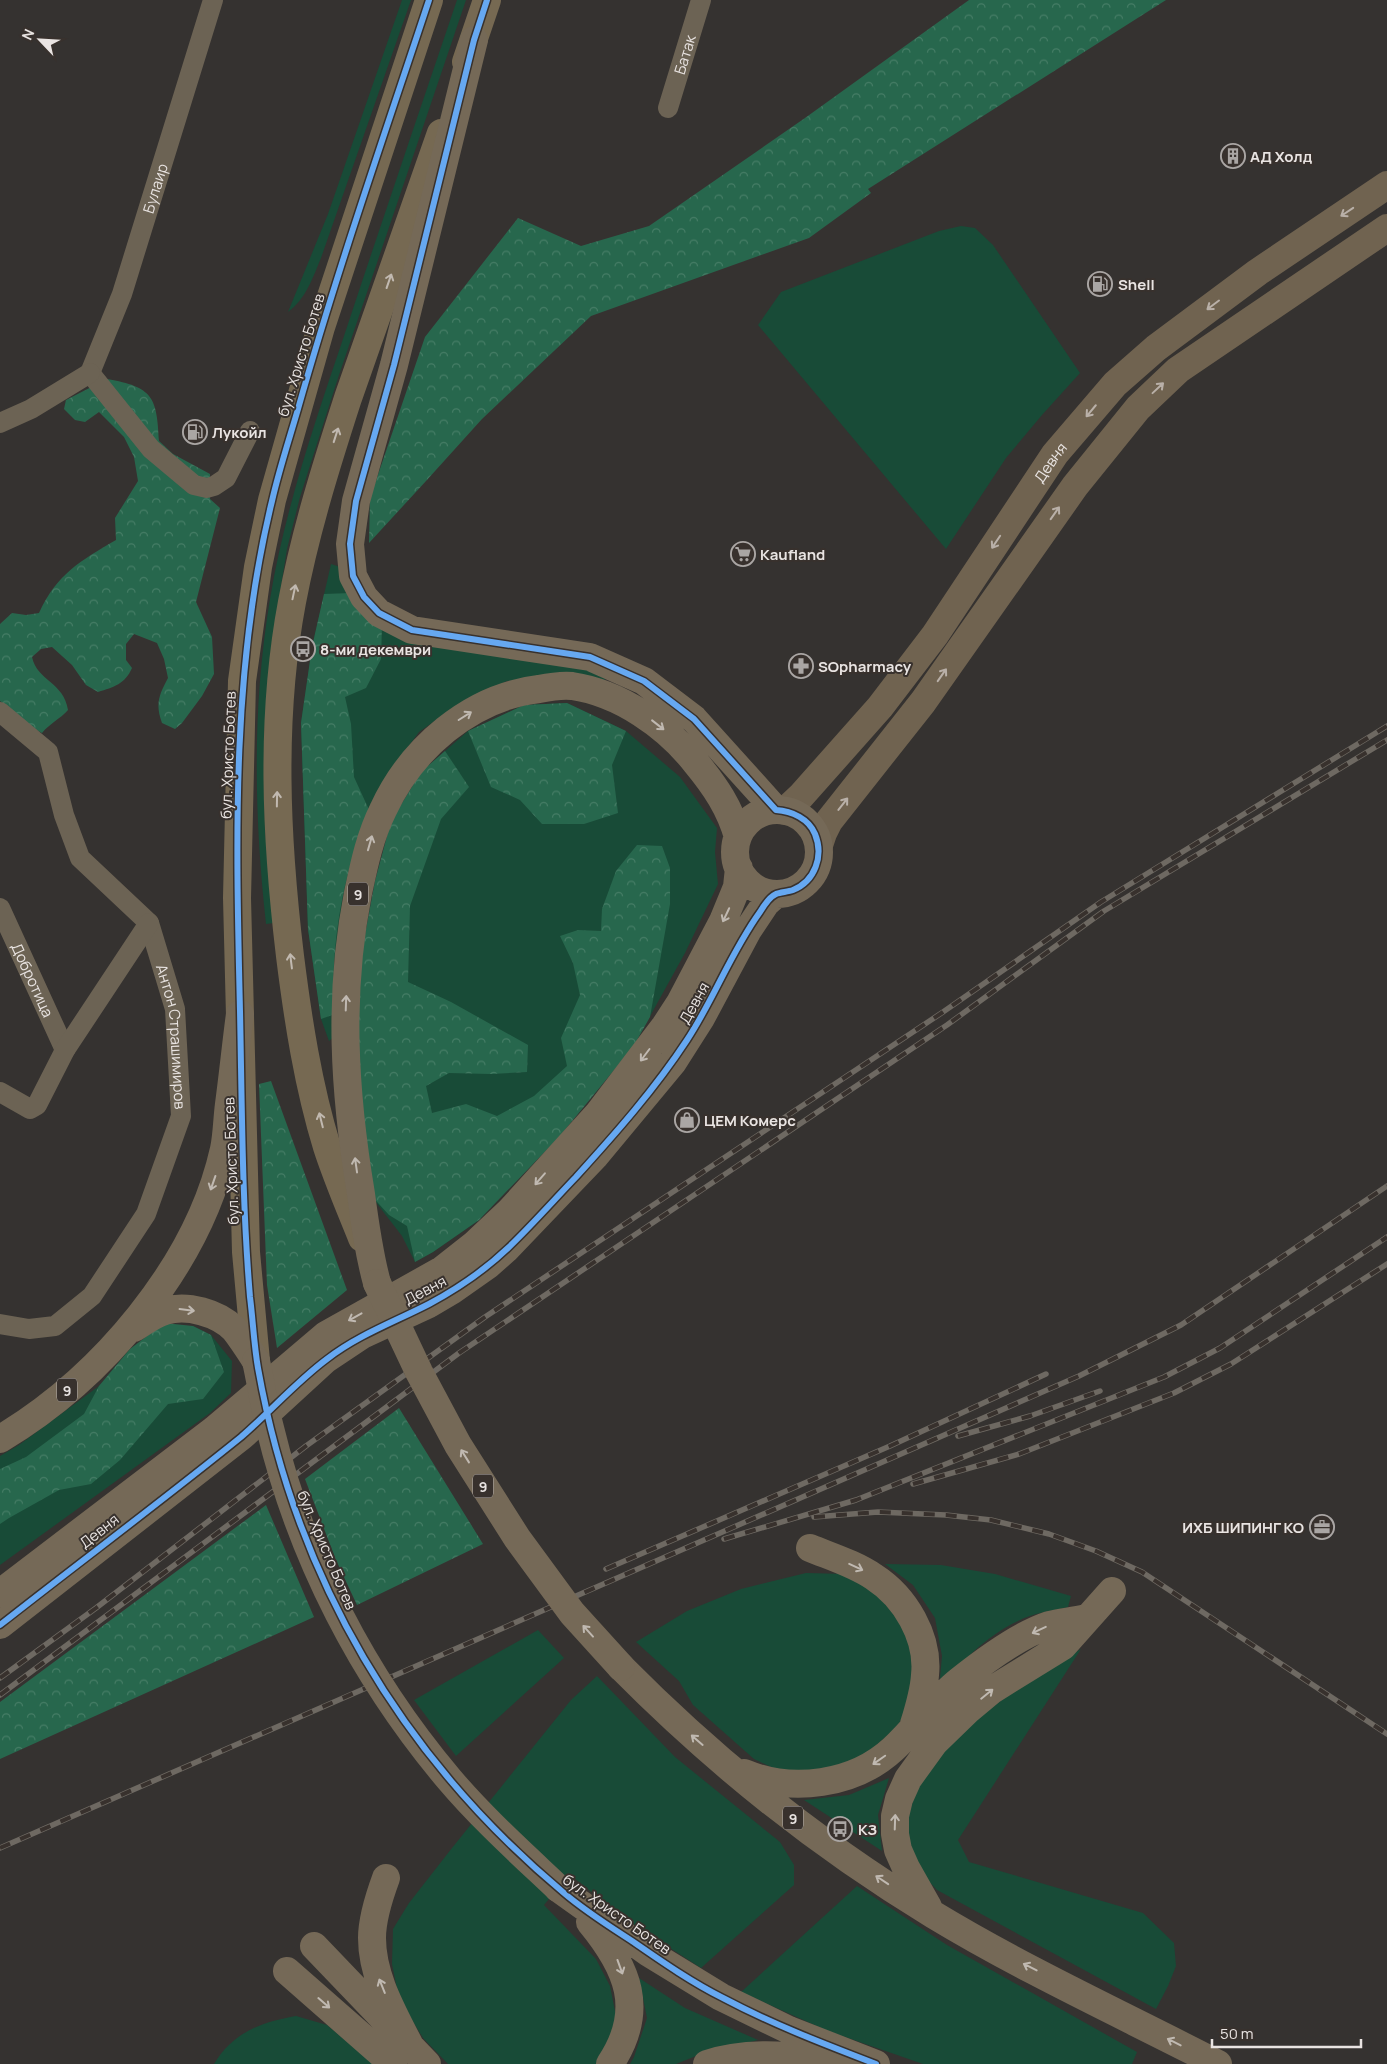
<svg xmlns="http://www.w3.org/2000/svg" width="1387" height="2064" font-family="Manrope,sans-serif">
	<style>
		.green { fill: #184b37 }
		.forest { fill: url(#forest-crowns) }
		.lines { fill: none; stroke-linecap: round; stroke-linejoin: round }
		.street { stroke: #6c6354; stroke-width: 20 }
		.secondary { stroke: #706350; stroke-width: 28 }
		.primary { stroke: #766952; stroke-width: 28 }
		.highway { stroke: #756957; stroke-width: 28 }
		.rail-casing { stroke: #6e6962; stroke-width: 5.5 }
		.rail { stroke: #38312d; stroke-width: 4; stroke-dasharray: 11; stroke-linecap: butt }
		.highway-bridge { stroke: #756957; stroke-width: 28 }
		.cycleway-casing { stroke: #38312d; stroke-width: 9 }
		.cycleway { stroke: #66a8f1; stroke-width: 6 }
		.oneway { stroke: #b9b0a8 }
		.oneway2 { stroke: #c1b9b0 }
		.oneway3 { stroke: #c0b9b1 }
		.labels { text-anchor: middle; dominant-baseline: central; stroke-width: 4; stroke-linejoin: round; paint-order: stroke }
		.shield { fill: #38312d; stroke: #b4aeac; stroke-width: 1 }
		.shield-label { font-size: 14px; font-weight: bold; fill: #e9e4e2 }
		.street-label { font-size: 15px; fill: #e9e4e2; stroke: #38312d }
		.poi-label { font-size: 15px; font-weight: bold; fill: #e9e4e2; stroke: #38312d; text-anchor: start }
	</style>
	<defs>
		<pattern id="forest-crowns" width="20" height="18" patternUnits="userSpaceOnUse" patternTransform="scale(1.25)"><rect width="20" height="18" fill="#27674d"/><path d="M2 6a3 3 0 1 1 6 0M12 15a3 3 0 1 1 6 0" fill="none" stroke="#467d66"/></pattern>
	</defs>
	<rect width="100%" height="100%" fill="#353230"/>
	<!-- green -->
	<path class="green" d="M 402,0 L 411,0 L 321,258 C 313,277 306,299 288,312 L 328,214 Z
		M 457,0 L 466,0 L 338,378 L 300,497 L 287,549 L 271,649 L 264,736 L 265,830 L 274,923 L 266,924 C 254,814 252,708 270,599 C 285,509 315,422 344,336 C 381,224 419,112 457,0 Z
		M 961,226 L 975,228 L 993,245 L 1080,373 L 1042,415 L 1006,458 L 946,549 L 758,325 L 781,292 L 939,231 Z
		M 331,564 L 343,568 L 370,618 L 562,662 L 606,676 L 603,685 L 564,677 L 507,681 L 462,702 L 419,732 L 389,773 L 363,827 L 343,897 L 334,965 L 336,1036 L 329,1041 L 321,1019 L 308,929 L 301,723 L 312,647 Z
		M 567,703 L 626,731 L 680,777 L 717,828 L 715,852 L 718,884 L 685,953 L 633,1047 L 479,1220 L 433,1252 L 415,1262 L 402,1236 L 368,1192 L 421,772 L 468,731 L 524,705 Z
		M 193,1326 L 211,1335 L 232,1361 L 231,1393 L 210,1413 L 0,1565 L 0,1456 L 19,1445 L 99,1386 L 130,1349 Z
		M 885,1564 L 941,1565 L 995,1574 L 1071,1596 L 1068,1607 C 1052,1611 1033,1613 1018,1621 C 985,1637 962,1661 939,1689 L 942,1656 L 935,1618 L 913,1585 Z
		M 806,1573 L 845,1574 L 871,1587 L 909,1633 L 915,1692 L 898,1726 L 862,1758 L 817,1772 L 782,1772 L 754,1759 L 693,1705 L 679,1681 L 636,1642 L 687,1611 L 741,1589 Z
		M 538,1630 L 564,1658 L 456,1756 L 414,1700 Z
		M 1081,1649 L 958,1840 L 969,1862 L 1143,1913 L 1174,1943 L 1176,1966 L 1168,1986 L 1156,2009 L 937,1890 L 918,1870 L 909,1844 L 909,1814 L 917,1788 L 946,1747 L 982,1715 L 1027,1681 Z
		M 597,1676 L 675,1757 L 780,1842 L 794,1865 L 794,1885 L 701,1968 L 625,1919 L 569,1874 L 544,1905 L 596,1959 L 610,1986 L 617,2021 L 599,2064 L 448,2064 L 423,2038 L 399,1999 L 392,1964 L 393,1929 L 409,1903 L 452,1848 L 571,1700 Z
		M 889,1778 L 878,1815 L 882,1851 L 804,1800 L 849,1795 Z
		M 857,1886 L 947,1945 L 1137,2052 L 1132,2064 L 923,2064 L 828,2031 L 741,1992 Z
		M 639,1978 L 685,2008 L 758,2040 L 701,2054 L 676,2064 L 630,2064 L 634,2057 L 647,2018 Z
		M 296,2016 L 327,2025 L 374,2064 L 214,2064 C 233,2032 262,2022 296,2016 Z"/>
	<!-- forest -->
	<path class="forest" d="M 969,0 L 1166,0 L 868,189 L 871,193 L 809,238 L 591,316 L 482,419 L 426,481 L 369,543 L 370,498 L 425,337 L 518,218 L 581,246 L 649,226 L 805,118 Z
		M 107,379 C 153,387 157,397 159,441 L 173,454 L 210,474 L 210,499 L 220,508 L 196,602 L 212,637 L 214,674 L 202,696 L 182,723 L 175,729 L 162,723 C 155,704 159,695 168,678 L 164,659 L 157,643 L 134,634 L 126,644 L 126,660 L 132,668 C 125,684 114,687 98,692 L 86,685 L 72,665 L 52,647 L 41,649 L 32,657 C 37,681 64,682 68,710 C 60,719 49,724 42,733 L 31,727 L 0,701 L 0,624 L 12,613 L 26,615 L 39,613 C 57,574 80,561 116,540 L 115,518 L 138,481 L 134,457 L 124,437 L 99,412 L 85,422 L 75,420 L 64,409 L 66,400 Z
		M 352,593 L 382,624 L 381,659 L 366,688 L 345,697 L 351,724 L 354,777 L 370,812 C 348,858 337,914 334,964 C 333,981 335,998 335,1014 L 321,1019 L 308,929 L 301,723 L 312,647 L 324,594 Z
		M 567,703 L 626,731 L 612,765 L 618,813 L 584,824 L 542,824 L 520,800 L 491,787 L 468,731 L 524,705 Z
		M 445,751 L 469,787 L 441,819 L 410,906 L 408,982 L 451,1002 L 528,1045 L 527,1072 L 491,1074 L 449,1073 L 426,1086 L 432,1113 L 466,1104 L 497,1116 L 534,1096 L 567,1066 L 561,1038 L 580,995 L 573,963 L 560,936 L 578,930 L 601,931 L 602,909 L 616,871 L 637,845 L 662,846 L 670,868 L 670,904 L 650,1017 L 633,1047 L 559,1137 L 479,1220 L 433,1252 L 415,1262 L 407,1226 L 389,1215 L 368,1192 L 356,1042 L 361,956 L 375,881 L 391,821 L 421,772 Z
		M 271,1081 L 347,1290 L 277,1348 L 267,1285 L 259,1084 Z
		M 164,1323 L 193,1326 L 211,1335 L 224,1372 L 203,1399 L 168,1404 L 120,1460 L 91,1484 L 59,1490 L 9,1518 L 0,1524 L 0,1469 L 26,1457 L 84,1414 L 99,1386 L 130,1349 Z
		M 399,1408 L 483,1544 L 357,1605 L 336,1560 L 305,1479 Z
		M 266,1505 L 314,1617 L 0,1759 L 0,1702 Z"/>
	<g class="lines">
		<!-- street -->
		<g class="street">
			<path id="s1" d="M 668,108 L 701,0"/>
			<path id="s2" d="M 90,373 L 122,294 L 213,0"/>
			<path d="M 90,373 L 151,449 L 194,485 L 207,488 L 214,486 L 226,478 L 250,431"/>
			<path d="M 0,423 L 31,409 L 90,373"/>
			<path id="s3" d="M 0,712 L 48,752 L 64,815 L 80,858 L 149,923 L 175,1009 L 181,1116 L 146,1214 L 92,1296 L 55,1326 L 29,1329 L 0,1324"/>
			<path id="s4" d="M 0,908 L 65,1050"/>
			<path d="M 0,1092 L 30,1109 L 37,1105 L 65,1050 L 149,923"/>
		</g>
		<!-- secondary -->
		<g class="secondary">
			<path id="s5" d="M 785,811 L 801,796 L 880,707 L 935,635 L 1055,454 L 1115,384 L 1156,348 L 1258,272 L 1387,185"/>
			<path d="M 819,845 L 823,833 L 829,821 L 923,702 L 1075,486 L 1138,408 L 1178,370 L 1387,228"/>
		</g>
		<!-- primary -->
		<path class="primary" d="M 466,62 L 487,0
			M 362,1238 C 350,1208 337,1178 327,1147 C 308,1085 298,1020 290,956 C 276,839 270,719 292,602 C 305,533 326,466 348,398 C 378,310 410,222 441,133
			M 256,1361 L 246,1252 L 237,898 L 242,681 L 258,567 L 272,500 L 321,327 L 429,0"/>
		<!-- highway -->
		<path class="highway" d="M 474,40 L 394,365 L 356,501 L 350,544 L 353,576 L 364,597 L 379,613 L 412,630 L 590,657 L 644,681 L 694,719 L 776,810
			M735 852a42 42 0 1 1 84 0a42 42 0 1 1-84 0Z
			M 377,1283 C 369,1254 365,1224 361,1194 C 344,1092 338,995 358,893 C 364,865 370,836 383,810 C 411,749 470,697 539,689 C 549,687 562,685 572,686 C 620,693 667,726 696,763 C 715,786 730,808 738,837
			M 134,1328 C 144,1322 154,1314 165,1311 C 187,1304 218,1313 234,1329 C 242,1339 249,1350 256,1361
			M 0,1439 C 101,1379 198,1266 224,1149 C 227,1135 227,1119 229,1104 C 233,1074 236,1044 240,1014
			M 810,1548 C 832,1557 855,1564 874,1577 C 905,1597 929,1637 925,1675 C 924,1692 919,1708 914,1724
			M 0,1593 L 214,1430 L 326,1335 L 442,1270 L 475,1244 L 510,1211 L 598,1114 L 665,1026 L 680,1003 L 723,921 L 737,887 L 739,868
			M 0,1625 L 242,1436 L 326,1359 L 362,1335 L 429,1304 L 451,1291 L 488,1265 L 506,1249 L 595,1156 L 673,1062 L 701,1018 L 748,930 L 766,903 L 776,894
			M 621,1667 C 715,1762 820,1846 934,1915 C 1025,1970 1123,2015 1218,2064
			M 744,1773 C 792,1793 854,1785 893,1749 C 916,1728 934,1701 959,1681 C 984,1661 1019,1635 1049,1625 C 1061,1622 1074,1621 1086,1618
			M 386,1878 C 379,1897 372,1918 372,1938 C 372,1977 393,2012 410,2046
			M 558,1888 L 649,1953 L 721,1997 L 789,2030 L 876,2064
			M 928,1907 L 906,1868 L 898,1850 L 895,1834 L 895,1816 L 899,1799 L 908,1779 L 934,1743 L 968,1710 L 992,1690 L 1063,1646 L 1112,1591
			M 590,1922 C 628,1968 646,2010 610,2064
			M 314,1946 L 427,2064
			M 287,1971 L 393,2064
			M 707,2064 C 750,2049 799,2057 844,2060"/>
		<defs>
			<path id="rail" d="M 958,1436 L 1030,1416 L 1100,1391
				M 913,1484 L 1019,1454 L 1174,1393 L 1231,1364 L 1387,1264
				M 814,1517 L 878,1512 L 946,1515 L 991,1520 L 1049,1534 L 1096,1551 L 1142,1572 L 1387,1734
				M 724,1539 L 856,1500 L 1164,1377 L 1220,1348 L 1387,1237
				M 606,1569 L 890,1446 L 1046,1374
				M 0,1678 L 96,1608 L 306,1446 L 485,1317 L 943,1012 L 1101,902 L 1387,726
				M 0,1695 L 459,1353 L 947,1025 L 1104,911 L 1387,740
				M 0,1848 L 1079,1376 L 1181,1325 L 1387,1186"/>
		</defs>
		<!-- rail casing -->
		<use href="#rail" class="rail-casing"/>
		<!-- rail -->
		<use href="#rail" class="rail"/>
		<!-- highway-bridge -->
		<path class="highway-bridge" d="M 377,1283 L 419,1372 L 458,1445 L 517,1538 L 572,1613 L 621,1667
			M 256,1361 C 261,1383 264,1406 270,1428 C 301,1557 363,1677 449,1779 C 482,1818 521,1853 558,1888"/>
		<defs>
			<path id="cycleway" d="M 429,0 C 384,136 337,271 298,409 C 289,440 279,470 272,501 C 231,668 236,841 240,1011 C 242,1107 242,1202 250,1297 C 253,1321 254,1345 258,1368 C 295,1577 401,1757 564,1893 C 585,1911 609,1926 632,1941 C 661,1961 691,1982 723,1998 C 772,2024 824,2044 876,2064
				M 0,1625 C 80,1562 162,1501 241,1437 C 270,1412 296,1382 327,1359 C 358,1335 394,1322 429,1304 C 457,1289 485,1270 508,1248 C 532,1225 553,1201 576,1177 C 615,1134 655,1089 687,1040 C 714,999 731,952 760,912 C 763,907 769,897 776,894 C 780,892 788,892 793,890 C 815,881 824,856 815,834 C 809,819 792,811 776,810 L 694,719 L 644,681 L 590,657 L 412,630 L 379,613 L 364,597 L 353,576 L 350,544 L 356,501 L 394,365 L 474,40 L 487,0"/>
		</defs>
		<!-- cycleway casing -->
		<use href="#cycleway" class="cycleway-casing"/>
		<!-- cycleway -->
		<use href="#cycleway" class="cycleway"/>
	</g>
	<!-- one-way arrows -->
	<defs><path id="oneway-shaft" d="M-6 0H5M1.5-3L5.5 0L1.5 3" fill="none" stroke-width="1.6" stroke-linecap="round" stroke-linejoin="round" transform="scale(1.25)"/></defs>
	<g class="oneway">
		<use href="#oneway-shaft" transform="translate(1347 212) rotate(146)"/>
		<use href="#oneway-shaft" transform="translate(1213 305) rotate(143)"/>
		<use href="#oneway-shaft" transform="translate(1158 388) rotate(-43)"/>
		<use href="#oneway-shaft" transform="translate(1091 411) rotate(130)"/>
		<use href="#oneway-shaft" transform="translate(1055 513) rotate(-55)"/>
		<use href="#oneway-shaft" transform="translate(996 542) rotate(124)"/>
		<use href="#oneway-shaft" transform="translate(942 675) rotate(-55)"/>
		<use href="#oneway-shaft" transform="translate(843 804) rotate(-52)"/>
	</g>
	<g class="oneway2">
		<use href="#oneway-shaft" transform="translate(389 281) rotate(-71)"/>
		<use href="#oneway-shaft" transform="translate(336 435) rotate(-72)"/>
		<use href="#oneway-shaft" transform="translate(294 592) rotate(-78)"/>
		<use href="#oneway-shaft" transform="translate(277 799) rotate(-89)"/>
		<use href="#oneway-shaft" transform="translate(291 961) rotate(-97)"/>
		<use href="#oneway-shaft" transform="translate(321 1120) rotate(-104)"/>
	</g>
	<g class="oneway3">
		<use href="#oneway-shaft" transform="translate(465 716) rotate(-32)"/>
		<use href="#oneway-shaft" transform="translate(658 725) rotate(38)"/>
		<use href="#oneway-shaft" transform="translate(370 843) rotate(-74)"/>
		<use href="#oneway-shaft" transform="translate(726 915) rotate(115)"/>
		<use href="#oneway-shaft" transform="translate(346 1003) rotate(-88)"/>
		<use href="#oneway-shaft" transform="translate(645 1055) rotate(127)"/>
		<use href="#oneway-shaft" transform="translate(356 1165) rotate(-98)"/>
		<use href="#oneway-shaft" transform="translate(540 1179) rotate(131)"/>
		<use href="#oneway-shaft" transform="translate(213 1183) rotate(109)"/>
		<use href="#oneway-shaft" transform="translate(187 1310) rotate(7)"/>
		<use href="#oneway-shaft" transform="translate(355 1317) rotate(151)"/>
		<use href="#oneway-shaft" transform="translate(465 1456) rotate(-122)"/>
		<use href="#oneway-shaft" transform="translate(856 1567) rotate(25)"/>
		<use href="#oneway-shaft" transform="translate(1039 1630) rotate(155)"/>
		<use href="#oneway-shaft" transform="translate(588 1631) rotate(-132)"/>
		<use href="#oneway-shaft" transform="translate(987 1694) rotate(-39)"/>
		<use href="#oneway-shaft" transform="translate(697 1740) rotate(-139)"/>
		<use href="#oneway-shaft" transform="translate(879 1760) rotate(145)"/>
		<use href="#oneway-shaft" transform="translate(895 1822) rotate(-88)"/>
		<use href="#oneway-shaft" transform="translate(882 1880) rotate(-146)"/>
		<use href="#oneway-shaft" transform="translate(620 1967) rotate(70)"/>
		<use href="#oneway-shaft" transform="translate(1030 1967) rotate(-153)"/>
		<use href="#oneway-shaft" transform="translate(382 1986) rotate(-112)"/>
		<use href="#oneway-shaft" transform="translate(324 2003) rotate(41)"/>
		<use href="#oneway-shaft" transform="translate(1174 2042) rotate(-153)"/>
	</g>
	<!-- icons -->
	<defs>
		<symbol id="building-ring" viewBox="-11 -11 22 22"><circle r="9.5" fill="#38312d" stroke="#aaa6a4" stroke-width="1.5"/><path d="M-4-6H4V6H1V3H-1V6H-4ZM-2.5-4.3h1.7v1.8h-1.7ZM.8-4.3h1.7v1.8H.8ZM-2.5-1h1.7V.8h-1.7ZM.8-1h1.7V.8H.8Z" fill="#aaa6a4"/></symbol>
		<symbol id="fuel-ring" viewBox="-11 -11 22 22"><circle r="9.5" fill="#38312d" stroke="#aaa6a4" stroke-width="1.5"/><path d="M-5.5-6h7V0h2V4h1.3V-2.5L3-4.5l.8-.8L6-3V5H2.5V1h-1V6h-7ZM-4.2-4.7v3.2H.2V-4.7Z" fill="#aaa6a4"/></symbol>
		<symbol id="supermarket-ring" viewBox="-11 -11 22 22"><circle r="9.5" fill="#38312d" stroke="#aaa6a4" stroke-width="1.5"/><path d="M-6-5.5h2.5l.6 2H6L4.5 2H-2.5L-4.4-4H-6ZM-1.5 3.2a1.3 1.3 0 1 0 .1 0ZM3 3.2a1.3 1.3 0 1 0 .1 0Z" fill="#aaa6a4"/></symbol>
		<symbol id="bus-ring" viewBox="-11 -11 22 22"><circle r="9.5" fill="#38312d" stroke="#aaa6a4" stroke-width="1.5"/><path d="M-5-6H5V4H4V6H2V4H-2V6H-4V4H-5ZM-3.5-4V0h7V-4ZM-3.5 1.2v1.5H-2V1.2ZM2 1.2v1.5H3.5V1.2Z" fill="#aaa6a4"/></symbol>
		<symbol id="pharmacy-ring" viewBox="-11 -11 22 22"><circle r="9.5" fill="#38312d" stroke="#aaa6a4" stroke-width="1.5"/><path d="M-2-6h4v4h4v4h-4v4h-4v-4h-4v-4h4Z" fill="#aaa6a4"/></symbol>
		<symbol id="shop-ring" viewBox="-11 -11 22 22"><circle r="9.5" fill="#38312d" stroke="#aaa6a4" stroke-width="1.5"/><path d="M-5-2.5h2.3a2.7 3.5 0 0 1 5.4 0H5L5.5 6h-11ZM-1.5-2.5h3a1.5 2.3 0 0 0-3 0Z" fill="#aaa6a4"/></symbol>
		<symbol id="office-ring" viewBox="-11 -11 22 22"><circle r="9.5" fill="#38312d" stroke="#aaa6a4" stroke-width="1.5"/><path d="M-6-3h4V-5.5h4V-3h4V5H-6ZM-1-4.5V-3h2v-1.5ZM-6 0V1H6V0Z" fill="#aaa6a4"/></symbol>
	</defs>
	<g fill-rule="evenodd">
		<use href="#building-ring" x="1219" y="142" width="28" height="28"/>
		<use href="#fuel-ring" x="1086" y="270" width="28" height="28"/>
		<use href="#fuel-ring" x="181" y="418" width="28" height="28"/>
		<use href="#supermarket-ring" x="729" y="540" width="28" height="28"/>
		<use href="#bus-ring" x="289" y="635" width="28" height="28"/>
		<use href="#pharmacy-ring" x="787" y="652" width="28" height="28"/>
		<use href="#shop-ring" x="673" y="1106" width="28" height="28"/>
		<use href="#office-ring" x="1308" y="1513" width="28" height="28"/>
		<use href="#bus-ring" x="826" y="1815" width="28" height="28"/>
	</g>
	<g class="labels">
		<!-- shield labels -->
		<g class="shield">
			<rect x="348" y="882.5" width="20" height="23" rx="4"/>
			<rect x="57" y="1378.5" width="20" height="23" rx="4"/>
			<rect x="473" y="1474.5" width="20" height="23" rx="4"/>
			<rect x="783" y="1806.5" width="20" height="23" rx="4"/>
		</g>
		<g class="shield-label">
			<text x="358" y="894">9</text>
			<text x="67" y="1390">9</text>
			<text x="483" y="1486">9</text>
			<text x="793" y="1818">9</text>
		</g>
		<!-- street labels -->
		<g class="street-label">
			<text stroke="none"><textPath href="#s1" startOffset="56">Батак</textPath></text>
			<text stroke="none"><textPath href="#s2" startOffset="196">Булаир</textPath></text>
			<text transform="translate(301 355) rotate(-73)">бул. Христо Ботев</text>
			<text stroke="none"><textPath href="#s5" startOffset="439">Девня</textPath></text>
			<text transform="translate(228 755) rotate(-88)">бул. Христо Ботев</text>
			<text stroke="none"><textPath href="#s4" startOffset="79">Добротица</textPath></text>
			<text transform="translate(694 1003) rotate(-61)">Девня</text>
			<text stroke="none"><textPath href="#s3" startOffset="385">Антон Страшимиров</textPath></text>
			<text transform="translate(231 1161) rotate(-92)">бул. Христо Ботев</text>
			<text transform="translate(425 1290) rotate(-28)">Девня</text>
			<text transform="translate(99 1531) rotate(-38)">Девня</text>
			<text transform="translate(327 1550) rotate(67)">бул. Христо Ботев</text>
			<text transform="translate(617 1914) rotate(35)">бул. Христо Ботев</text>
		</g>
		<!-- poi labels -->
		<g class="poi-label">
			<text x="1250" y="156">АД Холд</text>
			<text x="1118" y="284">Shell</text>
			<text x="212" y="432">Лукойл</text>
			<text x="760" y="554">Kaufland</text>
			<text x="320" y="649">8-ми декември</text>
			<text x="818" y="666">SOpharmacy</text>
			<text x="704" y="1120">ЦЕМ Комерс</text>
			<text x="1304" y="1527" text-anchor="end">ИХБ ШИПИНГ КО</text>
			<text x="858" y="1829">КЗ</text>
		</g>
	</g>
	<!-- north arrow -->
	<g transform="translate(40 40) rotate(295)" stroke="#38312d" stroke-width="4" paint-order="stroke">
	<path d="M0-4L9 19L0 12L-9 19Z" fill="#e9e4e2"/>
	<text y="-8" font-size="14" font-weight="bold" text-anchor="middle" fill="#e9e4e2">N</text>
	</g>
	<!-- scale -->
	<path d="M1212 2039v8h149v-8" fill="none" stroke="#e9e4e2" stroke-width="2.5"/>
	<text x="1220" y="2039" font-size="15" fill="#e9e4e2" stroke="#38312d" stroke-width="4" paint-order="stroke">50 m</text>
</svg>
